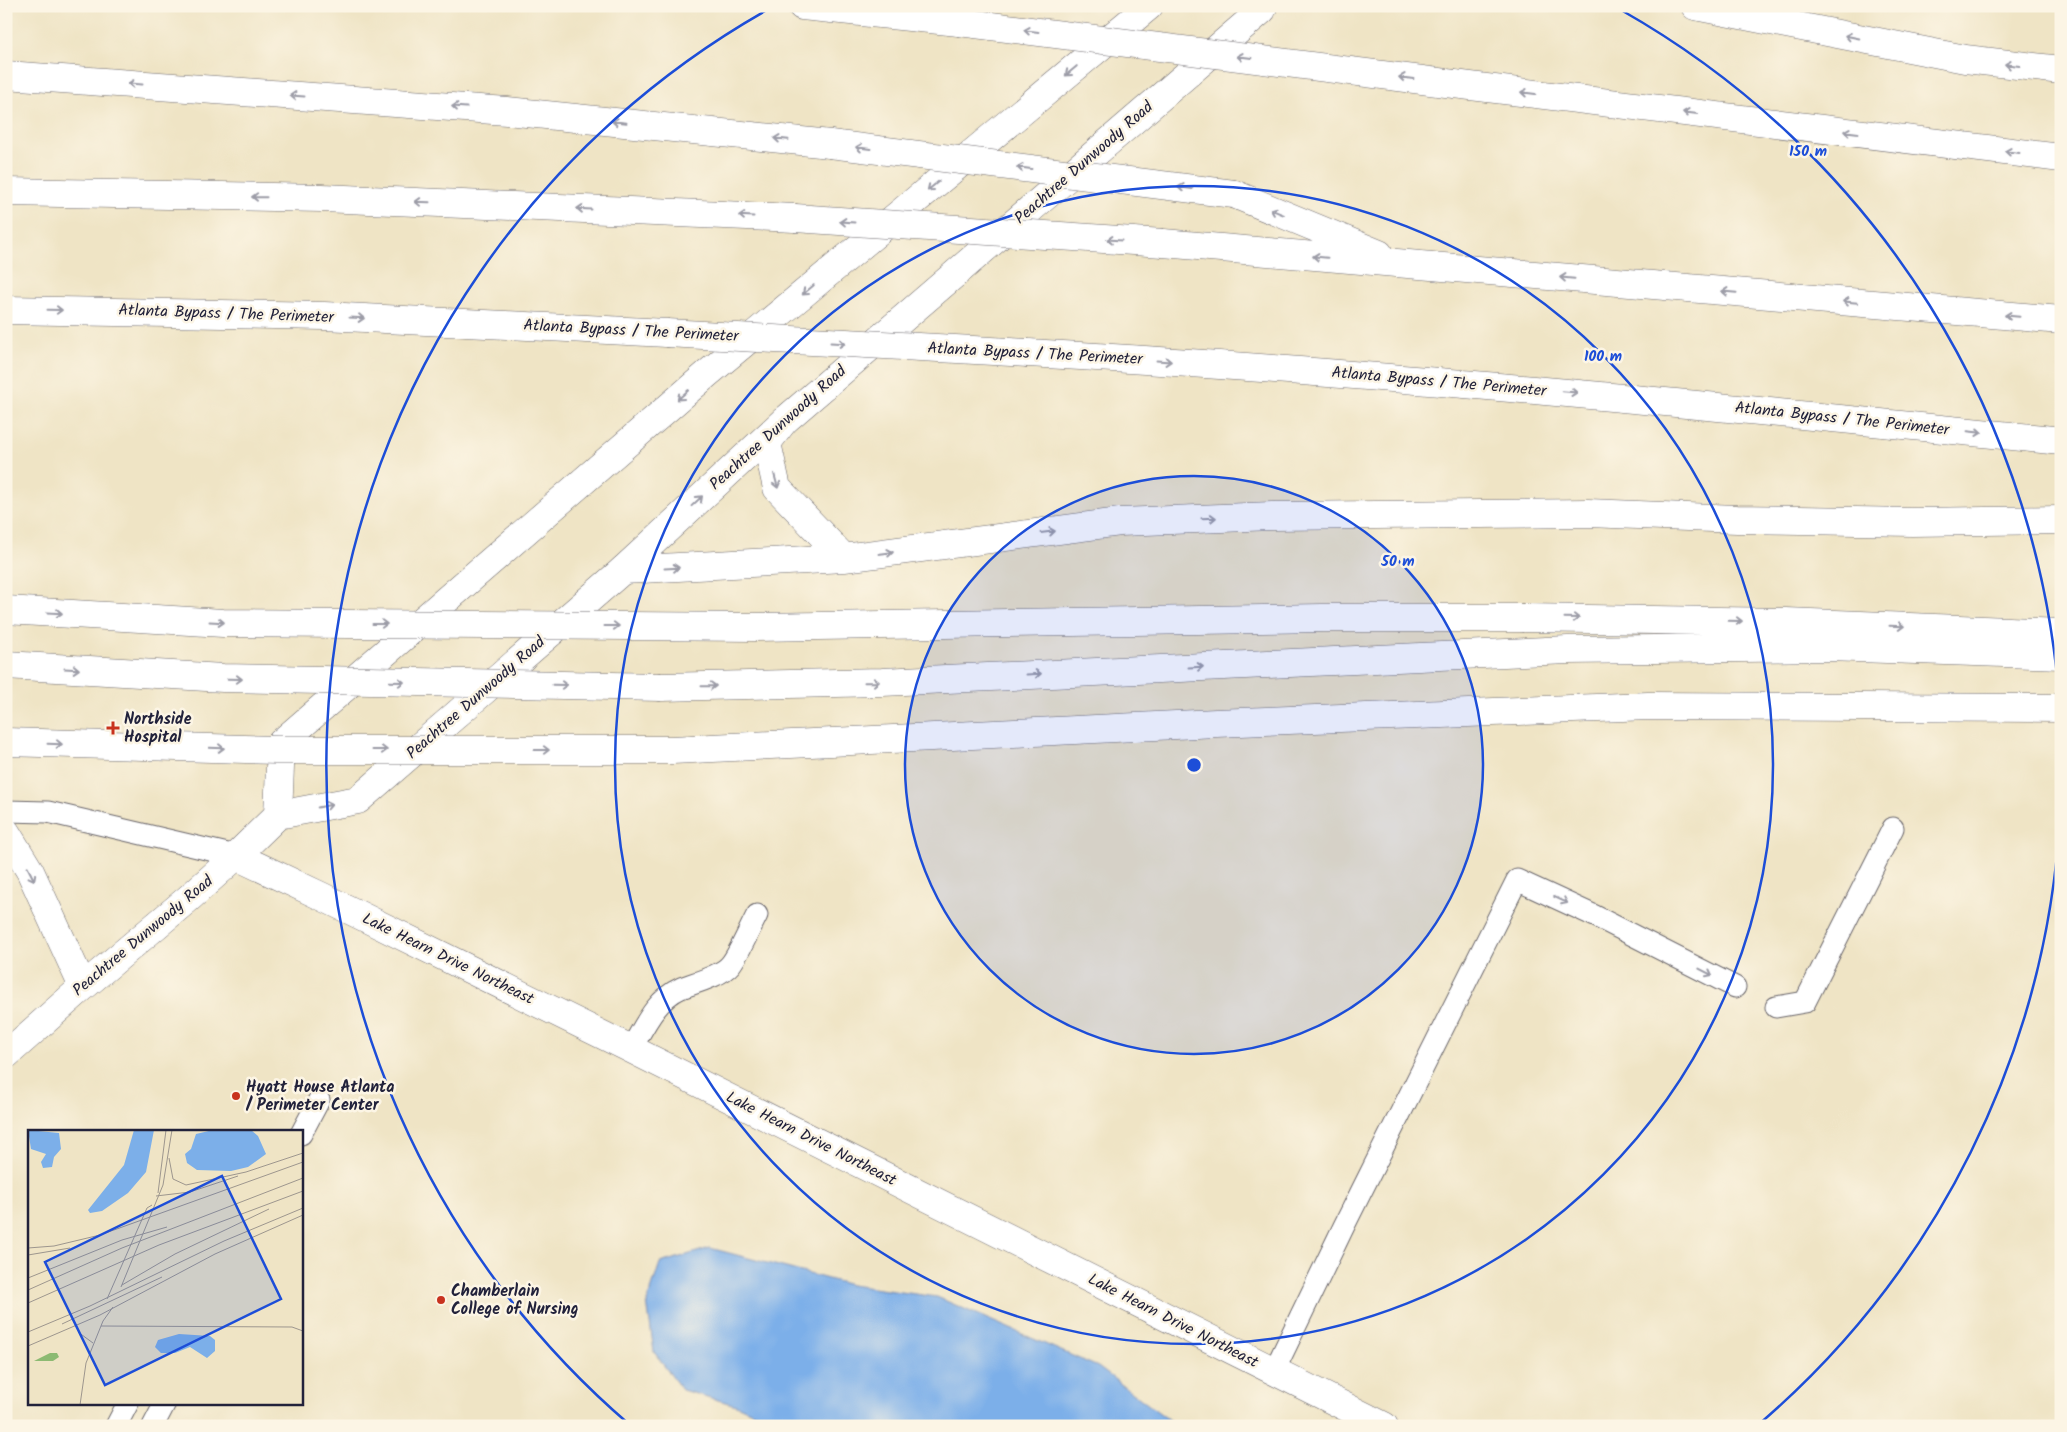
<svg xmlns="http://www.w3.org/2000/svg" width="2067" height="1432" font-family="Kalam,sans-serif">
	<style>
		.water { fill: #7cafe9; stroke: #4f6892 }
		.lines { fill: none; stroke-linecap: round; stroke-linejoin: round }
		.lane-casing { stroke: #6a666b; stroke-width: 23 }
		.secondary-casing { stroke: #6a666b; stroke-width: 29 }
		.highway-casing { stroke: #6a666b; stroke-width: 29 }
		.lane { stroke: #fff; stroke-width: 21 }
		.secondary { stroke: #fff; stroke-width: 28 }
		.highway { stroke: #fff; stroke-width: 28 }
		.highway-bridge-casing { stroke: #6a666b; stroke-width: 29; stroke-linecap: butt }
		.highway-bridge { stroke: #fff; stroke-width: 28 }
		.oneway { stroke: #9c9ca7 }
		.ring { fill: none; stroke: #1d4ed8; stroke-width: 2.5 }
		.poi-dot { fill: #c8321e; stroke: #fcf5e5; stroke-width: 2 }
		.labels { text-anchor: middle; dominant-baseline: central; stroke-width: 5; stroke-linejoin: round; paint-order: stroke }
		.street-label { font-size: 16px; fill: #22223b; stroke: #fcf5e5 }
		.poi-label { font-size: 16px; font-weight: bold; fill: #22223b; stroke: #fcf5e5; text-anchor: start }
		.inset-road { fill: none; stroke: #9d968e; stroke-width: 1 }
		.view { fill: #1d4ed8; fill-opacity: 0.15; stroke: #1d4ed8; stroke-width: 2.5 }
		.inset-edge { fill: none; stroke: #22223b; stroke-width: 2.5 }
		.centre { fill: #1d4ed8; stroke: #fcf5e5; stroke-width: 2.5 }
		.ring-label { font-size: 15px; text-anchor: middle; font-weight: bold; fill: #1d4ed8; stroke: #fcf5e5; stroke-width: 5; stroke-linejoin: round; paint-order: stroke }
	</style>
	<rect width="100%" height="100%" fill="#fcf5e5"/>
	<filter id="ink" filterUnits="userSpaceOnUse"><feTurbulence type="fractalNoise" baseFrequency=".02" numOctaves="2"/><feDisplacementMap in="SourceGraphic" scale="10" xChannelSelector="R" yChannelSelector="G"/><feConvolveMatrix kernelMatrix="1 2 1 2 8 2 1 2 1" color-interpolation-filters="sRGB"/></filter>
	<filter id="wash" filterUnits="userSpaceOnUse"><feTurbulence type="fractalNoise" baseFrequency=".0096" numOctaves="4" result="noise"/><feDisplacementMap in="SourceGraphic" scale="20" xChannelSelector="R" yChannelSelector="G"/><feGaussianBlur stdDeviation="1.12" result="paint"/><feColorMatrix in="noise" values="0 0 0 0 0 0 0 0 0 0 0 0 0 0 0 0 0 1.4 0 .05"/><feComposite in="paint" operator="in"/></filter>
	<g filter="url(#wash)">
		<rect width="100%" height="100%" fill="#efe4c5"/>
		<!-- water -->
		<path class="water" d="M 710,1248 L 851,1285 L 937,1297 L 1098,1367 L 1177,1426 L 780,1426 L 778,1423 L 736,1405 L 682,1390 L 654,1352 L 647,1302 L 660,1263 Z"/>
	</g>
	<g filter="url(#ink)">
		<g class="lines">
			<defs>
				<path id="lane" d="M 6,811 L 48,812 L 236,856
					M 1776,1007 L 1805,1002 L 1893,828
					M 631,1049 C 644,1027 656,999 681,988 C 694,983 721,976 730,965 C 738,956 750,928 757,915
					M 301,1134 L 319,1100
					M 1274,1371 L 1344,1226 L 1517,880 L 1595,916 L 1735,987
					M 116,1426 L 128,1403
					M 153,1426 L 165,1403"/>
				<path id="secondary" d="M 278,815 L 281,743 L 707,374 L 1149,6
					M 6,832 L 30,871 L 83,987
					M 236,856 L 321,896 L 631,1049 L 1384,1426
					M 6,1055 L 83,987 L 189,898 L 236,856 L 278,815 L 358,800 L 623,570 L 784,421 L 1262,10 L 1263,6"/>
				<path id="highway" d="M 802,6 L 959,22
					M 1695,6 L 1965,59 L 2061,70
					M 6,75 L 507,111 L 830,144
					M 1454,84 L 2061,158
					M 6,192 L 322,198 L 795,218
					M 1234,194 L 1379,254
					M 1163,243 L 2061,320
					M 6,310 L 324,316 L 667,333
					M 1028,353 C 1373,372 1717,406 2061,441
					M 784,421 L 767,443 L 777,488 L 844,558
					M 623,570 L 844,558 L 1120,522 L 1272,516 L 1588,513 L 1737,519 L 1912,522 L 2061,520
					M 1523,618 L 1786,622 L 2061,633
					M 661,687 L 882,682 L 1568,650 L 1828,647 L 2061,655"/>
			</defs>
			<!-- lane casing -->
			<use href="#lane" class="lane-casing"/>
			<!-- secondary casing -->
			<use href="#secondary" class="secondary-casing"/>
			<!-- highway casing -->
			<use href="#highway" class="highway-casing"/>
			<!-- lane -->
			<use href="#lane" class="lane"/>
			<!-- secondary -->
			<use href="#secondary" class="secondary"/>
			<!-- highway -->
			<use href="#highway" class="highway"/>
			<defs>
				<path id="highway-bridge" d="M 959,22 L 1454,84
					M 830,144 L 1234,194
					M 795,218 L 1163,243
					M 667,333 L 1028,353
					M 6,610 L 223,623 L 755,627 L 1322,618 L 1523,618
					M 6,665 L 223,678 L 661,687
					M 6,742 L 276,750 L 672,750 L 1216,723 L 1648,706 L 2061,708"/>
			</defs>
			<!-- highway-bridge casing -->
			<use href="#highway-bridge" class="highway-bridge-casing"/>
			<!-- highway-bridge -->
			<use href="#highway-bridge" class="highway-bridge"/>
		</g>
		<!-- one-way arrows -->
		<defs><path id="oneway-shaft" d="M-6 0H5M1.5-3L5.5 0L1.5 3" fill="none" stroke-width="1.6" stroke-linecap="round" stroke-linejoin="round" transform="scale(1.25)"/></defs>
		<g class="oneway">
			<use href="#oneway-shaft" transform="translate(1031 31) rotate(-173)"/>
			<use href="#oneway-shaft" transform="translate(1852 37) rotate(-169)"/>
			<use href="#oneway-shaft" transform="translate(1244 57) rotate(-173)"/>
			<use href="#oneway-shaft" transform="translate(2012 65) rotate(-173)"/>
			<use href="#oneway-shaft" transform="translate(1071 71) rotate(140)"/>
			<use href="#oneway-shaft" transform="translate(1406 78) rotate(-173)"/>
			<use href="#oneway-shaft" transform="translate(135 84) rotate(-176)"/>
			<use href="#oneway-shaft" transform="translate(1528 93) rotate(-173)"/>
			<use href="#oneway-shaft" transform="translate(297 96) rotate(-176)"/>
			<use href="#oneway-shaft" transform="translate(459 107) rotate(-176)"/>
			<use href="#oneway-shaft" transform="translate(1690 113) rotate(-173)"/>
			<use href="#oneway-shaft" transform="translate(619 122) rotate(-174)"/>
			<use href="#oneway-shaft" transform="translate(1851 132) rotate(-173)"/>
			<use href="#oneway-shaft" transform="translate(781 139) rotate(-174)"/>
			<use href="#oneway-shaft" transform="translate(863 148) rotate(-173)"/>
			<use href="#oneway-shaft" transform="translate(2012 152) rotate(-173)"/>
			<use href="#oneway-shaft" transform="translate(1024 168) rotate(-173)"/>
			<use href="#oneway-shaft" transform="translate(933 186) rotate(140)"/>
			<use href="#oneway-shaft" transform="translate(1185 188) rotate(-173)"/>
			<use href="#oneway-shaft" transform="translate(259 197) rotate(-179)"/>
			<use href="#oneway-shaft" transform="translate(422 202) rotate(-178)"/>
			<use href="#oneway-shaft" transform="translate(584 209) rotate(-177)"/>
			<use href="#oneway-shaft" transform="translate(1277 212) rotate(-158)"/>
			<use href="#oneway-shaft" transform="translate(746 216) rotate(-177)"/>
			<use href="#oneway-shaft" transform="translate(847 222) rotate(-176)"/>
			<use href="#oneway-shaft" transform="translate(1114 240) rotate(-176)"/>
			<use href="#oneway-shaft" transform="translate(1320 257) rotate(-175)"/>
			<use href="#oneway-shaft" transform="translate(1567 278) rotate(-175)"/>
			<use href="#oneway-shaft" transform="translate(808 290) rotate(140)"/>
			<use href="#oneway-shaft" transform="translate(1729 292) rotate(-175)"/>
			<use href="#oneway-shaft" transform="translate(1850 302) rotate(-175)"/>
			<use href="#oneway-shaft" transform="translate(55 310) rotate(1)"/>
			<use href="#oneway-shaft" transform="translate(2012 316) rotate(-175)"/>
			<use href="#oneway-shaft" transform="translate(357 318) rotate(3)"/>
			<use href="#oneway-shaft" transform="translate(838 343) rotate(3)"/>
			<use href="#oneway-shaft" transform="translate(1164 361) rotate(4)"/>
			<use href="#oneway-shaft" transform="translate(1570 392) rotate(5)"/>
			<use href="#oneway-shaft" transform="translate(683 395) rotate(139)"/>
			<use href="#oneway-shaft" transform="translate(1975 432) rotate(6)"/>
			<use href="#oneway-shaft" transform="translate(776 481) rotate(75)"/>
			<use href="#oneway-shaft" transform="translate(697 501) rotate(-43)"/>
			<use href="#oneway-shaft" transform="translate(1209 518) rotate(-2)"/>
			<use href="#oneway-shaft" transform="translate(1048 532) rotate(-7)"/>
			<use href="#oneway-shaft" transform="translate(886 553) rotate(-7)"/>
			<use href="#oneway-shaft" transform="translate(672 568) rotate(-3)"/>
			<use href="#oneway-shaft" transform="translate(55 613) rotate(3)"/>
			<use href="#oneway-shaft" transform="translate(1572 618) rotate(1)"/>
			<use href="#oneway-shaft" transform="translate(1735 621) rotate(1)"/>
			<use href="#oneway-shaft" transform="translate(217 622) rotate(3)"/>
			<use href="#oneway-shaft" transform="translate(380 624)"/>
			<use href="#oneway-shaft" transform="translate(612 626)"/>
			<use href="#oneway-shaft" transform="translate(1897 626) rotate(2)"/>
			<use href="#oneway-shaft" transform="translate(1196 667) rotate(-3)"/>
			<use href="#oneway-shaft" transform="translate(72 669) rotate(3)"/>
			<use href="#oneway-shaft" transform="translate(1034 674) rotate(-3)"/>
			<use href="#oneway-shaft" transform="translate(235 679) rotate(1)"/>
			<use href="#oneway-shaft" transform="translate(397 682) rotate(1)"/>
			<use href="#oneway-shaft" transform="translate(872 682) rotate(-1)"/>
			<use href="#oneway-shaft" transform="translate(560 685) rotate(1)"/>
			<use href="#oneway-shaft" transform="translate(709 686) rotate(-1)"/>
			<use href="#oneway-shaft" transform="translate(55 744) rotate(2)"/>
			<use href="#oneway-shaft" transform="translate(217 748) rotate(2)"/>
			<use href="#oneway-shaft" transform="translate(380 750)"/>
			<use href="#oneway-shaft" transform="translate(542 750)"/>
			<use href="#oneway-shaft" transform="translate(325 806) rotate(-11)"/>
			<use href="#oneway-shaft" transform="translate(31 874) rotate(63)"/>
			<use href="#oneway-shaft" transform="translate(1561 900) rotate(25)"/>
			<use href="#oneway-shaft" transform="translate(1706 972) rotate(27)"/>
		</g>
	</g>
	<!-- distance rings -->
	<circle cx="1194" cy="765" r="289" fill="#1d4ed8" fill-opacity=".12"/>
	<g class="ring">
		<circle cx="1194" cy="765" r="289"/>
		<circle cx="1194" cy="765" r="579"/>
		<path d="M2060 818A868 868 0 0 1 1758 1425M630 1425A868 868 0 0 1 767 10M1621 10A868 868 0 0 1 2060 712"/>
	</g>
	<!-- markers -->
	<g class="poi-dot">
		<path d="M110.5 720.5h5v5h5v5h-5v5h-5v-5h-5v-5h5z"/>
		<circle cx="236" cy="1096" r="5"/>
		<circle cx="441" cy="1300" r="5"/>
	</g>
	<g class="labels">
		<!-- street labels -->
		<g class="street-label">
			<text transform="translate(1084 163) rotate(-41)">Peachtree Dunwoody Road</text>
			<text transform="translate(226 314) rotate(2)">Atlanta Bypass / The Perimeter</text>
			<text transform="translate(631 331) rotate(3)">Atlanta Bypass / The Perimeter</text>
			<text transform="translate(1035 354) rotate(3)">Atlanta Bypass / The Perimeter</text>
			<text transform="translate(1439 382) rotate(5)">Atlanta Bypass / The Perimeter</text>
			<text transform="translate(1842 419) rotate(6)">Atlanta Bypass / The Perimeter</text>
			<text transform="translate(778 428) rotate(-42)">Peachtree Dunwoody Road</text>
			<text transform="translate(476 698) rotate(-41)">Peachtree Dunwoody Road</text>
			<text transform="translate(143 936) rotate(-40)">Peachtree Dunwoody Road</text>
			<text transform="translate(448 959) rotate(26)">Lake Hearn Drive Northeast</text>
			<text transform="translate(811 1139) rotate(27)">Lake Hearn Drive Northeast</text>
			<text transform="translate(1173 1321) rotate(27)">Lake Hearn Drive Northeast</text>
		</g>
		<!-- poi labels -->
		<g class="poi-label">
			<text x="124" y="719">Northside<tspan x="124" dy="18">Hospital</tspan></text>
			<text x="246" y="1087">Hyatt House Atlanta<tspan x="246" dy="18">/ Perimeter Center</tspan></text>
			<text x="451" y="1291">Chamberlain<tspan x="451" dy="18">College of Nursing</tspan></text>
		</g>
	</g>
	<!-- overview -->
	<g transform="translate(28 1130)">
		<rect width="275" height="275" fill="#efe4c5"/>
		<path d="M 22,223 L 29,223 L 31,227 L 25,231 L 6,231 Z" fill="#8cba72"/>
		<path d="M 0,0 L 31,3 L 33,19 L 26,27 L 24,37 L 15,38 L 13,32 L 18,24 L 3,19 ZM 106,0 L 126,0 L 118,42 L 100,63 L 74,81 L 62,83 L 60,80 L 96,35 ZM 185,0 L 223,0 L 230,6 L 238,24 L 220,37 L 203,41 L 169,40 L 159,33 L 157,24 L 163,19 L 168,4 ZM 151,204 L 182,206 L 187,210 L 187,221 L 179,228 L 162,217 L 147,223 L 133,223 L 127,217 L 130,210 Z" fill="#7cafe9"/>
		<path class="inset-road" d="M 141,28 L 145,49 L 158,55 L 218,42 L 275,23M 130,63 L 138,0M 128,66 L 162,62 L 210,46M 0,118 L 26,116 L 72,105 L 275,32M 0,125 L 42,118M 0,148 L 94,110 L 139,97M 94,155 L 147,124 L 241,79M 93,157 L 135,55 L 144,0M 0,160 L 94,118 L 275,48M 79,169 L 119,78 L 124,75M 0,173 L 131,115 L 275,61M 34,194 L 134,147M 73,196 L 264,197 L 275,201M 0,202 L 62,176 L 196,111 L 275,78M 50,202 L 65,213M 0,216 L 72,185 L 187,124 L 275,85M 52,275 L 58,233 L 75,191 L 85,177"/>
		<path class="view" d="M 194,46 L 253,169 L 77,255 L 17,132 Z"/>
		<rect width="275" height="275" class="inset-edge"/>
	</g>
	<circle cx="1194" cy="765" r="8" class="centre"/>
	<g class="ring-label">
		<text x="1808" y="156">150 m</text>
		<text x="1603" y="361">100 m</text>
		<text x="1398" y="566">50 m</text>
	</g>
	<!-- margin -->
	<rect width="2067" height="1432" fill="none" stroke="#fcf5e5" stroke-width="25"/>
</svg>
